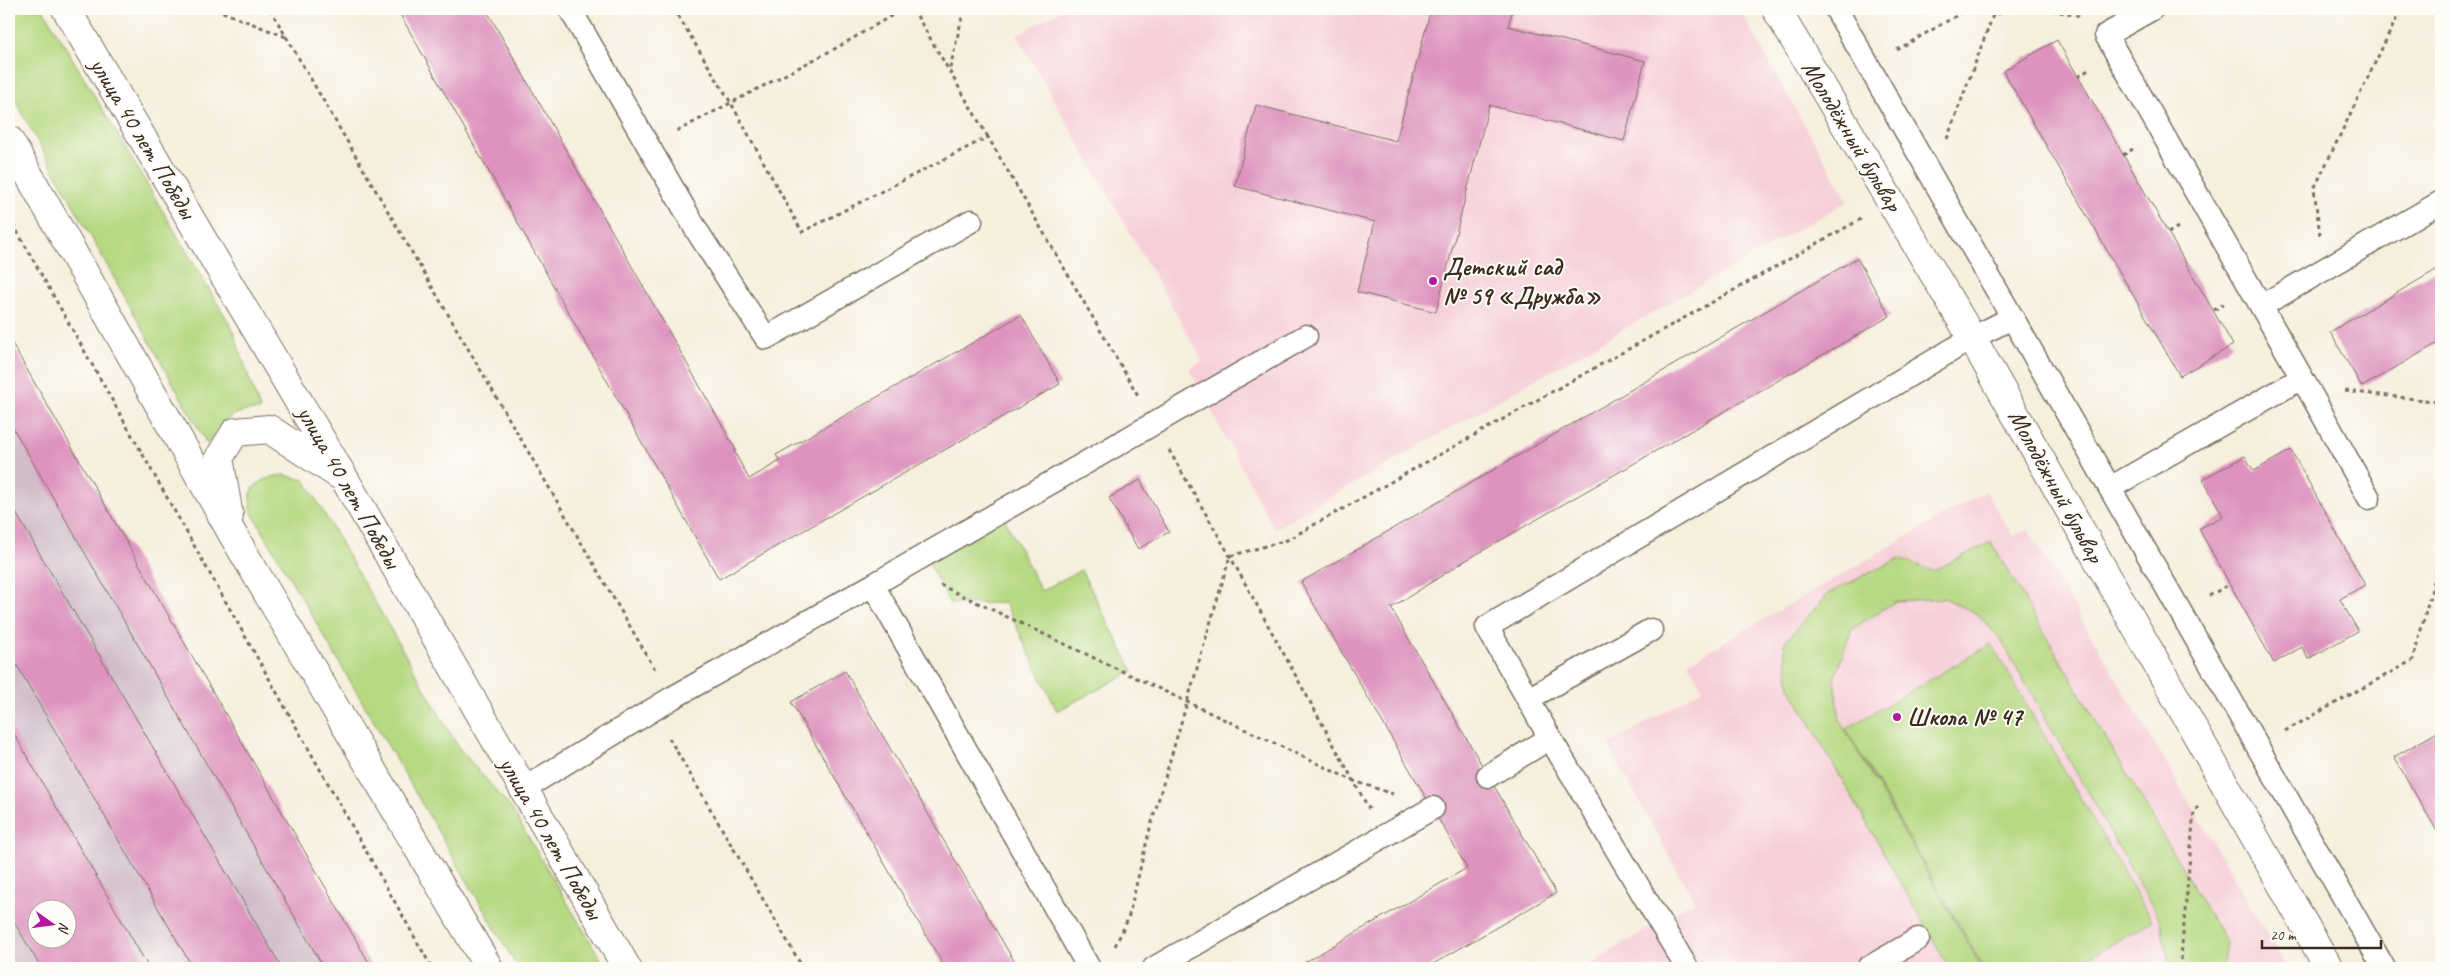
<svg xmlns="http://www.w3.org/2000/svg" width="2450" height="977" font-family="Caveat,sans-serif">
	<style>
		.built { fill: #f6cfd8 }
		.industrial { fill: #d1bdca; fill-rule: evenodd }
		.green { fill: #b6d982; stroke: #788250 }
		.building { fill: #dd93be; fill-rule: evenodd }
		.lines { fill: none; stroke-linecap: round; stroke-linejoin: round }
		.lane-casing { stroke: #7c6f61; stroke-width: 25 }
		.street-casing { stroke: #7c6f61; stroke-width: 30 }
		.secondary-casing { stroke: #7c6f61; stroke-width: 30 }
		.path { stroke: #7c6f61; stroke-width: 3; stroke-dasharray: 4 4; stroke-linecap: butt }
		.lane { stroke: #fff; stroke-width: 22 }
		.street { stroke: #fff; stroke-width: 28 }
		.secondary { stroke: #fff; stroke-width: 28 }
		.poi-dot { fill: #b5179e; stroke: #fdfcf7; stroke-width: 2 }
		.labels { text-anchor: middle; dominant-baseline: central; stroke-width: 4; stroke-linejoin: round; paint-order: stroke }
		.street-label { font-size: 25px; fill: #3b2a1e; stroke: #fdfcf7 }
		.poi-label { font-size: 25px; font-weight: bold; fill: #3b2a1e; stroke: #fdfcf7; text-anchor: start }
	</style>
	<rect width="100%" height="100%" fill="#fdfcf7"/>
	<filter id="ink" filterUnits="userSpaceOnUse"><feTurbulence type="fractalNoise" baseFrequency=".02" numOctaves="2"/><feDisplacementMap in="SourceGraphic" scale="10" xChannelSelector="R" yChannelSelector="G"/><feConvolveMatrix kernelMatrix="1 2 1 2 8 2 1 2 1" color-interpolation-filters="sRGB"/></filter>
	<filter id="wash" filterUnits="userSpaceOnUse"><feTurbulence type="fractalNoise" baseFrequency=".0096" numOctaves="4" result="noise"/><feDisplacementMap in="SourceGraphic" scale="20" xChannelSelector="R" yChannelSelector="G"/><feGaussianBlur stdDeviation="1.12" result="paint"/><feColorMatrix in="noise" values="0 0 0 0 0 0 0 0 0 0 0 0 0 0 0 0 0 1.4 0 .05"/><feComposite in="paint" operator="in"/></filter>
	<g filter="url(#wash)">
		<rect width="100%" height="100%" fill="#f6efdd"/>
		<!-- built -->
		<path class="built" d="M 1063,9 L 1739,9 L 1848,201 L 1274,529 L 1189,369 L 1203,361 L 1017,35 Z
			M 1986,491 L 2013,537 L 2028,529 L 2287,968 L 1583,968 L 1694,901 L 1608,745 L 1703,689 L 1688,663 Z"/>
		<!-- industrial -->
		<path class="industrial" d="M 9,338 L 372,968 L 9,968 ZM 38,910 L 68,910 L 68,940 L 38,940 Z"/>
		<!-- green -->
		<path class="green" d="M 9,9 L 43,9 L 232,328 L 260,410 C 228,411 224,420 207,444 L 9,90 Z
			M 284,475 L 305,480 L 458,747 L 511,808 L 606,968 L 520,968 L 515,963 L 252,513 C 252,509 249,502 250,497 C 253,481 270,476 284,475 Z
			M 998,506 L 1041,591 L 1081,570 L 1133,671 L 1057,711 L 1005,603 L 950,604 L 920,546 Z
			M 1991,542 L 2226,943 L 2222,968 L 2168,968 L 2169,963 L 2160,920 L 2001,640 L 1978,614 L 1944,598 L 1896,601 L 1852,629 L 1834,679 L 1840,721 L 1982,968 L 1949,968 L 1790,688 L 1784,643 L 1829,593 L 1900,558 L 1933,571 Z
			M 1991,644 L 2152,921 L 2070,968 L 1984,968 L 1846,729 Z"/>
		<g id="blocks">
			<!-- building -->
			<path class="building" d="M 397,9 L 486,9 L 736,450 L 734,451 L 749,479 L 780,461 L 776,455 L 1021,315 L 1060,384 L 719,579 Z
				M 1431,9 L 1513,9 L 1508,26 L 1645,61 L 1624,141 L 1489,105 L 1436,312 L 1357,292 L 1375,222 L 1235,186 L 1256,105 L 1396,141 Z
				M 2057,40 L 2233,345 L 2180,376 L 2003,71 Z
				M 1857,258 L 1890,316 L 1463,562 L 1391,608 L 1556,893 L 1426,968 L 1295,968 L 1467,868 L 1301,582 Z
				M 2441,267 L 2441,341 L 2362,387 L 2330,332 Z
				M 9,338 L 26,368 L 372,968 L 324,968 L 9,421 Z
				M 2291,450 L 2365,585 L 2340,599 L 2358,631 L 2308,659 L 2302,647 L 2274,663 L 2199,529 L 2223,516 L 2203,479 L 2245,456 L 2254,471 Z
				M 1140,480 L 1169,532 L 1138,549 L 1109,498 Z
				M 9,501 L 282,968 L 193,968 L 9,652 Z
				M 845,671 L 866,707 L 1018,968 L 945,968 L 791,702 Z
				M 9,725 L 149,968 L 41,968 L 9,913 ZM 38,910 L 68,910 L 68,940 L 38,940 Z
				M 2441,730 L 2441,838 L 2394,757 Z"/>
		</g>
	</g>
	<g filter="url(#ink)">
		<use href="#blocks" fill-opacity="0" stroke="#7c6f61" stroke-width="1"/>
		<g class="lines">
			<defs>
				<path id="lane" d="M 570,9 L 697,231 L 766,338 L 971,221
					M 1836,9 L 2384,968
					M 2152,9 L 2106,35 L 2261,306
					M 2302,378 L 2261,306 L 2441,202
					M 2110,488 L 2302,378 L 2369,498
					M 873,585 L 1306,336
					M 1528,699 L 1651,630
					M 1550,738 L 1687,968
					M 1488,776 L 1550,738 L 1487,627 L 1972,338 L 2012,318
					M 523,789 L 672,698 L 873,585 L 1089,968
					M 1154,968 L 1433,808
					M 1868,968 L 1918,939"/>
				<path id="street" d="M 1776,9 L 1972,338 L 2329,968"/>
				<path id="secondary" d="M 66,9 L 344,478 L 627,968
					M 9,140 L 233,535 L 489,968
					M 229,516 L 219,458 L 235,432 L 269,429 L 339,475"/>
			</defs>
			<!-- lane casing -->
			<use href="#lane" class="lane-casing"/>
			<!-- street casing -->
			<use href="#street" class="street-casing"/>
			<!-- secondary casing -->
			<use href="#secondary" class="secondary-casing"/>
			<!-- path -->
			<path class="path" d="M 215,9 L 286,37
				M 270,9 L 656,671
				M 674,9 L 731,103 L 802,232 L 988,137 L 1139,397
				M 913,9 L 988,137
				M 2044,9 L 2080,16
				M 1897,50 L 1968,9
				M 950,68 L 964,9
				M 2078,77 L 2090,69
				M 677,131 L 838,47 L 903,9
				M 1947,139 L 1993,15 L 2016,9
				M 2123,155 L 2133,149
				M 9,217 L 432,968
				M 2168,233 L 2178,227
				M 2320,235 L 2314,189 L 2401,9
				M 2214,310 L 2224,304
				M 2345,391 L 2441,402
				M 1169,450 L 1230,556 L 1369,809
				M 940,585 L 1354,781 L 1393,794
				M 2209,596 L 2230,584
				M 2285,731 L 2413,660 L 2441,555
				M 669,738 L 803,968
				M 1115,946 L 1128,919 L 1149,832 L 1230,556 L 1287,540 L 1861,219
				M 2180,968 L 2194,811 L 2198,807"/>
			<!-- lane -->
			<use href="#lane" class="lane"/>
			<!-- street -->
			<use href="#street" class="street"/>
			<!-- secondary -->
			<use href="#secondary" class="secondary"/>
		</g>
	</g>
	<!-- markers -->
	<g class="poi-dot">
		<circle cx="1433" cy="281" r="5"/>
		<circle cx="1897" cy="717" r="5"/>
	</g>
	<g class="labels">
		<!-- street labels -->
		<g class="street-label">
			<text transform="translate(1852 136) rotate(59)">Молодёжный бульвар</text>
			<text transform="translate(143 138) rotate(59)">улица 40 лет Победы</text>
			<text transform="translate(2056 486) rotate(61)">Молодёжный бульвар</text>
			<text transform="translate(349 487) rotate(60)">улица 40 лет Победы</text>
			<text transform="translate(551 838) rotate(60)">улица 40 лет Победы</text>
		</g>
		<!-- poi labels -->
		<g class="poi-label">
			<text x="1443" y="267">Детский сад<tspan x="1443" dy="29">№ 59 «Дружба»</tspan></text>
			<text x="1907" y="717">Школа № 47</text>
		</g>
	</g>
	<!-- margin -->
	<rect width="2450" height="977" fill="none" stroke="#fdfcf7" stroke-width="30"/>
	<!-- north arrow -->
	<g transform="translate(52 924) rotate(104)"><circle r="24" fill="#fdfcf7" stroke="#afa8a0"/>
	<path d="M0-4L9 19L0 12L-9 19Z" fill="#b5179e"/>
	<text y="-8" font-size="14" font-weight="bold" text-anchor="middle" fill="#3b2a1e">N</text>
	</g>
	<!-- scale -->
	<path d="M2262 940v8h119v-8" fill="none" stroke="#3b2a1e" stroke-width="2.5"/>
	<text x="2270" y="940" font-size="15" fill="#3b2a1e" stroke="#fdfcf7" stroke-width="4" paint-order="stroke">20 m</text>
</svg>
